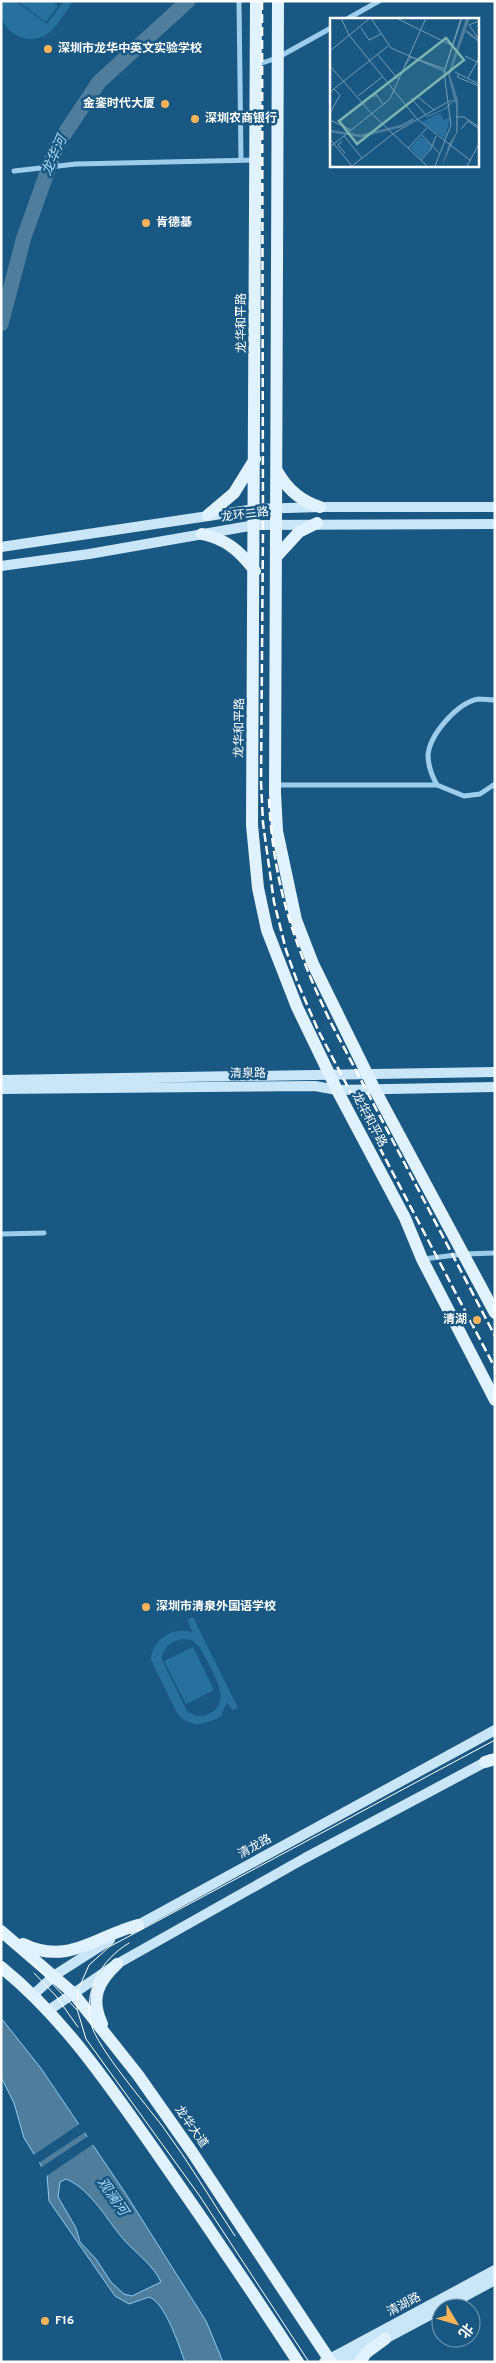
<svg xmlns="http://www.w3.org/2000/svg" width="496" height="2363" font-family="Overpass,'Noto Sans SC',sans-serif">
	<style>
		.green { fill: #28719f; fill-rule: evenodd }
		.water { fill: #4f7e9d; stroke: #8fcbee; fill-rule: evenodd }
		.pier { fill: #195882 }
		.lines { fill: none; stroke-linecap: round; stroke-linejoin: round }
		.river { stroke: #4f7e9d; stroke-width: 15 }
		.street { stroke: #9dcdeb; stroke-width: 5 }
		.secondary { stroke: #c9e5f8; stroke-width: 10 }
		.primary { stroke: #e1f2ff; stroke-width: 12 }
		.tram { stroke: #fff; stroke-width: 1 }
		.rail { stroke: #fff; stroke-width: 2.5; stroke-dasharray: 9 4; stroke-linecap: butt }
		.poi-dot { fill: #feb358; stroke: #195882; stroke-width: 2 }
		.labels { text-anchor: middle; dominant-baseline: central; stroke-width: 5; stroke-linejoin: round; paint-order: stroke }
		.poi-label { font-size: 12px; font-weight: bold; fill: #fff; stroke: #195882; text-anchor: start }
		.street-label { font-size: 12px; fill: #fff; stroke: #195882 }
		.water-label { font-size: 14px; font-style: italic; fill: #a8d7f3; stroke: #195882 }
		.inset-river { fill: none; stroke: #4f7e9d; stroke-width: 2.5 }
		.inset-road { fill: none; stroke: #759bb4; stroke-width: 1 }
		.view { fill: #7bb4af; fill-opacity: 0.15; stroke: #7bb4af; stroke-width: 2.5 }
		.inset-edge { fill: none; stroke: #fff; stroke-width: 2.5 }
	</style>
	<rect width="100%" height="100%" fill="#195882"/>
	<!-- green -->
	<path class="green" d="M 1,1 L 15,1 L 47,24 L 64,1 L 73,1 C 65,12 57,28 46,35 C 30,44 10,37 3,21 C 0,15 1,8 1,1 Z
		M 17,1 L 51,1 L 58,6 L 46,22 Z
		M 193,1617 L 238,1708 L 232,1710 L 227,1702 L 221,1716 C 205,1725 190,1729 177,1713 L 151,1660 C 151,1640 175,1625 193,1633 L 187,1620 ZM 183,1639 L 192,1640 L 199,1646 C 207,1663 234,1698 212,1712 C 203,1718 196,1717 187,1711 L 162,1660 C 162,1647 171,1641 183,1639 Z
		M 193,1647 L 214,1690 L 186,1704 L 164,1661 Z"/>
	<!-- water -->
	<path class="water" d="M 1,2018 L 40,2067 L 124,2191 L 206,2321 L 223,2362 L 185,2362 C 179,2346 165,2302 149,2297 L 129,2304 L 115,2296 L 49,2201 L 47,2175 L 24,2138 L 14,2103 L 1,2077 ZM 66,2179 C 91,2189 108,2222 125,2241 C 137,2254 154,2266 161,2282 L 132,2296 L 124,2294 L 111,2282 L 96,2259 L 80,2242 L 76,2228 L 58,2197 L 60,2182 Z"/>
	<!-- pier -->
	<path class="pier" d="M 81,2123 L 87,2131 L 37,2164 L 32,2156 Z
		M 90,2135 L 95,2143 L 45,2177 L 40,2168 Z"/>
	<g class="lines">
		<!-- river -->
		<path class="river" d="M 1,324 L 24,237 L 57,145 L 99,82 L 188,1"/>
		<!-- street -->
		<path class="street" d="M 239,1 L 241,160
			M 347,19 L 379,1
			M 256,65 L 277,58 L 331,28
			M 14,171 L 76,164 L 256,160
			M 275,785 L 437,785 L 464,796 L 480,794 L 495,784
			M 437,785 C 432,776 428,767 428,755 C 430,734 458,702 479,699 C 484,699 490,700 495,700
			M 1,1234 L 44,1233
			M 423,1259 L 464,1254 L 495,1253"/>
		<!-- secondary -->
		<path class="secondary" d="M 1,547 L 255,509 L 320,507 L 495,507
			M 1,566 L 89,554 L 255,525 L 495,524
			M 1,1080 L 495,1072
			M 1,1089 L 315,1086 L 337,1090 L 495,1087
			M 131,1929 L 495,1730
			M 33,1995 L 55,1975 L 110,1940
			M 49,2010 L 117,1964 L 305,1858 L 491,1759
			M 443,2308 L 495,2280
			M 324,2362 L 495,2270
			M 342,2362 L 441,2309"/>
		<!-- primary -->
		<path class="primary" d="M 256,1 L 252,825 L 258,888 L 267,930 L 297,1007 L 337,1090 L 405,1218 L 422,1259 L 495,1400
			M 278,1 L 275,793 L 277,831 L 296,920 L 313,964 L 374,1088 L 495,1313
			M 277,471 C 287,489 300,501 320,507
			M 208,515 L 234,493 L 255,459
			M 202,534 C 226,539 240,551 255,571
			M 277,556 L 299,532 L 317,523
			M 485,1762 L 495,1759
			M 1,1931 L 73,1993 L 138,2075 L 192,2152 L 331,2362
			M 23,1944 C 68,1966 96,1936 138,1925
			M 1,1967 C 64,2018 108,2084 154,2149 C 203,2219 251,2290 298,2362
			M 102,2024 C 90,1998 98,1982 117,1964
			M 360,2362 L 366,2353 L 385,2339"/>
		<!-- tram -->
		<path class="tram" d="M 129,1943 C 101,1960 83,1990 91,2024 C 98,2049 145,2103 163,2127 C 189,2162 211,2200 235,2236
			M 31,1961 L 77,2010
			M 34,1973 L 56,1996 L 78,2027
			M 309,2362 L 199,2195 L 86,2039 L 77,2009 L 78,1990 L 89,1965 L 109,1947 L 495,1740"/>
		<!-- rail -->
		<path class="rail" d="M 262,1 L 263,528 L 261,782 L 263,823 L 274,902 L 286,950 L 297,981 L 318,1030 L 495,1368
			M 269,799 C 273,883 294,945 330,1021 L 495,1336"/>
	</g>
	<!-- markers -->
	<g class="poi-dot">
		<circle cx="48" cy="49" r="5"/>
		<circle cx="165" cy="104" r="5"/>
		<circle cx="195" cy="119" r="5"/>
		<circle cx="146" cy="223" r="5"/>
		<circle cx="477" cy="1320" r="5"/>
		<circle cx="146" cy="1607" r="5"/>
		<circle cx="45" cy="2321" r="5"/>
	</g>
	<g class="labels">
		<!-- poi labels -->
		<g class="poi-label">
			<text x="58" y="49">深圳市龙华中英文实验学校</text>
			<text x="155" y="104" text-anchor="end">金銮时代大厦</text>
			<text x="205" y="119">深圳农商银行</text>
			<text x="156" y="223">肯德基</text>
			<text x="467" y="1320" text-anchor="end">清湖</text>
			<text x="156" y="1607">深圳市清泉外国语学校</text>
			<text x="55" y="2321">F16</text>
		</g>
		<!-- street labels -->
		<g class="street-label">
			<text transform="translate(242 323) rotate(-90)">龙华和平路</text>
			<text transform="translate(245 515) rotate(-7)">龙环二路</text>
			<text transform="translate(240 728) rotate(-89)">龙华和平路</text>
			<text transform="translate(248 1074) rotate(-1)">清泉路</text>
			<text transform="translate(369 1120) rotate(62)">龙华和平路</text>
			<text transform="translate(255 1847) rotate(-29)">清龙路</text>
			<text transform="translate(191 2127) rotate(55)">龙华大道</text>
			<text transform="translate(404 2305) rotate(-28)">清湖路</text>
		</g>
		<!-- water labels -->
		<g class="water-label">
			<text transform="translate(55 156) rotate(-66)">龙华河</text>
			<text transform="translate(112 2197) rotate(55)">观澜河</text>
		</g>
	</g>
	<!-- overview -->
	<g transform="translate(330 18)">
		<rect width="149" height="149" fill="#195882"/>
		<path d="M 110,95 L 114,102 L 120,99 L 115,121 L 92,104 ZM 91,118 L 102,128 L 91,141 L 80,130 Z" fill="#28719f"/>
		<path d="M 136,0 L 140,0 L 120,57 L 128,82 L 128,113 L 112,148 L 119,126 L 126,115 L 126,86 L 124,83 L 116,91 L 98,99 L 94,99 L 114,91 L 124,81 L 118,57 Z" fill="#4f7e9d"/>
		<path class="inset-river" d="M 136,13 L 149,23M 0,113 L 31,118 L 71,108 L 84,101"/>
		<path class="inset-road" d="M 11,0 L 19,17 L 87,101 L 141,143M 41,0 L 61,30 L 116,54M 66,0 L 123,28M 149,3 L 139,7 L 149,21M 31,10 L 39,22 L 51,16M 0,33 L 40,0M 48,37 L 69,62M 135,38 L 149,45M 0,48 L 42,96 L 97,148M 74,49 L 81,39 L 115,51 L 132,0M 125,54 L 149,66M 129,56 L 127,59 L 149,68M 138,60 L 149,40M 0,74 L 58,28M 28,78 L 52,59M 47,78 L 41,78 L 46,76 L 53,86M 88,79 L 104,92M 81,80 L 95,96M 0,95 L 10,77 L 4,71M 126,99 L 134,99 L 149,109M 0,102 L 21,112M 131,111 L 138,103 L 149,111M 92,117 L 109,135M 14,118 L 32,140M 0,121 L 22,148M 12,123 L 8,127 L 15,135M 0,129 L 60,81 L 96,0M 78,130 L 97,110M 91,142 L 101,131 L 106,118M 22,148 L 64,115 L 121,82M 105,148 L 121,107 L 114,54 L 131,0M 137,148 L 149,126"/>
		<path class="view" d="M 116,20 L 134,42 L 27,126 L 9,103 Z"/>
		<rect width="149" height="149" class="inset-edge"/>
	</g>
	<!-- border -->
	<rect width="496" height="2363" fill="none" stroke="#ffffff" stroke-width="5"/>
	<!-- north arrow -->
	<g transform="translate(456 2323) rotate(128)"><circle r="24" fill="#195882" stroke="#759bb4"/>
	<path d="M0-4L9 19L0 12L-9 19Z" fill="#feb358"/>
	<text y="-8" font-size="14" font-weight="bold" text-anchor="middle" fill="#ffffff">北</text>
	</g>
</svg>
